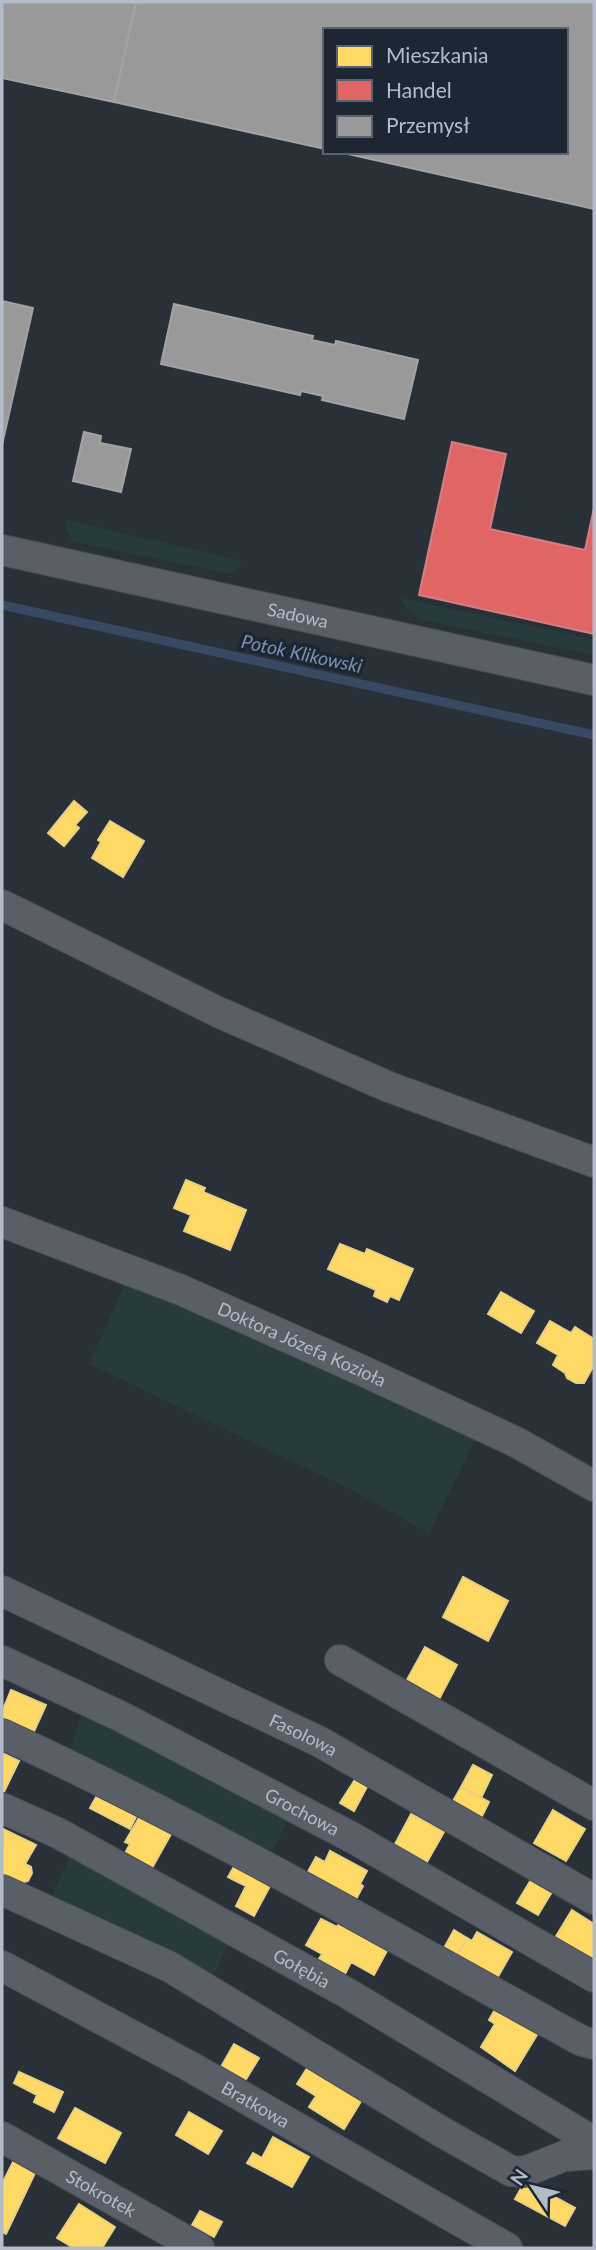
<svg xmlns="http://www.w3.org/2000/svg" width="596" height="2250" font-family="Lato,sans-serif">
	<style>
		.green { fill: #273a3e }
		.homes { fill: #ffd966; stroke: #e8d084; stroke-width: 2 }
		.shops { fill: #e06666; stroke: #d38084; stroke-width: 2 }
		.industry { fill: #999; stroke: #a1a4a7; stroke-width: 2 }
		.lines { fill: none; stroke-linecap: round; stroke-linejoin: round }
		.stream { stroke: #384963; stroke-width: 9 }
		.minor-casing { stroke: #484c53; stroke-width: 32 }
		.minor { stroke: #5a5e66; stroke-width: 30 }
		.labels { text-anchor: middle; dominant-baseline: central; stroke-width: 7; stroke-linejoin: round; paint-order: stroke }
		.street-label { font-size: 18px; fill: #b4bcc9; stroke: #1d2633 }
		.water-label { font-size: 19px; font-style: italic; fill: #7c92b1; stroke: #1d2633 }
	</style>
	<rect width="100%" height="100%" fill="#2a3038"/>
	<!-- green -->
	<path class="green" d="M 67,520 L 242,561 L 238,569 L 229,574 L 72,541 L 66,529 Z
		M 401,598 L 594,639 L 594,655 L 421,620 L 408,610 Z
		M 131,1271 L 482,1426 L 429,1533 L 354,1491 L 89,1364 Z
		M 87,1700 L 294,1807 L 266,1865 L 66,1763 Z
		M 76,1843 L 236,1931 L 206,1989 L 45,1911 Z"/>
	<!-- homes -->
	<path class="homes" d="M 74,801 L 87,812 L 75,825 L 79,828 L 64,846 L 48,833 Z
		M 110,821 L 144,841 L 123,877 L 92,858 L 101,842 L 98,840 Z
		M 186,1180 L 205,1188 L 203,1192 L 246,1210 L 230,1250 L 184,1231 L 191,1215 L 174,1208 Z
		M 340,1244 L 365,1254 L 367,1249 L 413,1269 L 399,1300 L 390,1296 L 387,1302 L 374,1296 L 376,1290 L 328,1269 Z
		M 501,1292 L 534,1311 L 521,1333 L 488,1314 Z
		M 550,1321 L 571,1333 L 575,1327 L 594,1339 L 594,1365 L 584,1383 L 576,1383 L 567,1378 L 565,1373 L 553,1365 L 558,1355 L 537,1343 Z
		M 463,1577 L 508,1601 L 488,1641 L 443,1617 Z
		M 425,1647 L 457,1665 L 436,1705 L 403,1687 Z
		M 11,1690 L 46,1705 L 31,1738 L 2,1726 L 2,1712 Z
		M 2,1753 L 19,1761 L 2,1796 Z
		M 473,1765 L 492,1775 L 481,1798 L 461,1787 Z
		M 356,1778 L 368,1785 L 354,1811 L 340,1803 Z
		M 461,1787 L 489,1802 L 478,1824 L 449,1808 Z
		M 101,1788 L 140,1809 L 130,1829 L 90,1808 Z
		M 553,1810 L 585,1829 L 566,1861 L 534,1843 Z
		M 411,1814 L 444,1832 L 427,1862 L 395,1844 Z
		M 140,1816 L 171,1834 L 152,1868 L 125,1853 L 130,1844 L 125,1842 Z
		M 3,1829 L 36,1845 L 25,1864 L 31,1867 L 32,1873 L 28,1881 L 24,1882 L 22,1886 L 2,1876 Z
		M 330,1851 L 367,1871 L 360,1884 L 363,1886 L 354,1903 L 305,1877 L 316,1857 L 325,1862 Z
		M 240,1856 L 276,1875 L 254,1916 L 236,1906 L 246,1886 L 228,1877 Z
		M 532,1878 L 553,1890 L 538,1915 L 517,1903 Z
		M 572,1910 L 594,1924 L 594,1956 L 589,1965 L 552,1943 Z
		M 321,1919 L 337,1927 L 340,1922 L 388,1949 L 374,1975 L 351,1962 L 345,1974 L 319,1959 L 322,1954 L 306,1945 Z
		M 454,1930 L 467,1938 L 456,1958 L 443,1950 Z
		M 477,1932 L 512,1952 L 495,1982 L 455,1959 L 467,1938 L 472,1941 Z
		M 496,2008 L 538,2033 L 515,2071 L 481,2047 L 495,2024 L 489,2020 Z
		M 234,2044 L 259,2058 L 245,2081 L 221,2067 Z
		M 309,2065 L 363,2098 L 344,2129 L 309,2107 L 316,2096 L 297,2084 Z
		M 19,2072 L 63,2092 L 54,2112 L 34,2102 L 37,2095 L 14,2083 Z
		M 75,2108 L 121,2133 L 105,2163 L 58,2138 Z
		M 189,2112 L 222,2131 L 208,2154 L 176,2135 Z
		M 273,2137 L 309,2157 L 292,2187 L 247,2163 L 253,2153 L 262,2158 Z
		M 14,2160 L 36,2171 L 6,2234 L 2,2232 L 2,2184 Z
		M 525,2181 L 575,2208 L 565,2226 L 515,2199 Z
		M 79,2204 L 115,2227 L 102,2248 L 74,2248 L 57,2238 Z
		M 200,2211 L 222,2222 L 214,2237 L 192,2225 Z"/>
	<!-- shops -->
	<path class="shops" d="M 452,442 L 506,454 L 490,529 L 585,550 L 594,508 L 594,634 L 419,595 Z"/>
	<!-- industry -->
	<path class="industry" d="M 2,2 L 136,2 L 114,102 L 2,78 Z
		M 136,2 L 594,2 L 594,209 L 339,152 L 566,152 L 566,30 L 325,30 L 325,149 L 114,102 Z
		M 2,301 L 33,308 L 2,445 Z
		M 174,304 L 313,336 L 312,340 L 335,345 L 336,341 L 418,360 L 404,419 L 322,400 L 323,396 L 301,391 L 300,395 L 161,364 Z
		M 84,432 L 101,436 L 100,443 L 131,449 L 121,492 L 73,481 Z"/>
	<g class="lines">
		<!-- stream -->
		<path class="stream" d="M 2,605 L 594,735"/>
		<defs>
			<g id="minor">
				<path id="s1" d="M 2,550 L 594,680"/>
				<path d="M 2,905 L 218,1012 L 389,1087 L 594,1162"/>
				<path id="s2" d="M 2,1222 L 181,1290 L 361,1370 L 516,1442 L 594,1486"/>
				<path id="s3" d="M 2,1591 L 320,1742 L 594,1899"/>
				<path d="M 340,1660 L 594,1805"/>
				<path id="s4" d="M 2,1661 L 122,1717 L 353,1838 L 594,1977"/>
				<path d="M 2,1734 C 201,1825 390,1936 582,2041 L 594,2044"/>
				<path id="s5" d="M 2,1808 L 58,1833 L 347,1993 L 594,2142"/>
				<path d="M 2,1890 L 170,1967 L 442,2132 L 511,2171 L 524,2172 L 564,2156 L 594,2154"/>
				<path id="s6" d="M 2,1966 L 191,2067 L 507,2248"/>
				<path id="s7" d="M 2,2137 L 199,2248"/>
			</g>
		</defs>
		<!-- minor casing -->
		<use href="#minor" class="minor-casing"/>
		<!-- minor -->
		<use href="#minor" class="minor"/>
	</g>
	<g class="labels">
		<!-- street labels -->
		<g class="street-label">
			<text stroke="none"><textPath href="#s1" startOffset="303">Sadowa</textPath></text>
			<text stroke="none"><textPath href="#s2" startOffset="324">Doktora Józefa Kozioła</textPath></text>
			<text stroke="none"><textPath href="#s3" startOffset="334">Fasolowa</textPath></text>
			<text stroke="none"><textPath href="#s4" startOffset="336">Grochowa</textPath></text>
			<text stroke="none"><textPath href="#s5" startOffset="340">Gołębia</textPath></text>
			<text stroke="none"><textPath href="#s6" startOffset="289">Bratkowa</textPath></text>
			<text stroke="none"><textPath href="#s7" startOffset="114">Stokrotek</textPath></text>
		</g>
		<!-- water labels -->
		<g class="water-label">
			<text transform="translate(302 653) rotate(12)">Potok Klikowski</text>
		</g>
	</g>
	<!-- border -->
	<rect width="596" height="2250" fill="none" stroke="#b4bcc9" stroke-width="7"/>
	<!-- legend -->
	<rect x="323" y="28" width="245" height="126" fill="#1d2633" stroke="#59626f" stroke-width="2"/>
	<rect x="337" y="46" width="35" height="21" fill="#ffd966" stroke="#59626f" stroke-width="2"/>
	<text x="386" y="63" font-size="21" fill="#b4bcc9">Mieszkania</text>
	<rect x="337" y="80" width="35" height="21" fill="#e06666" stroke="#59626f" stroke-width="2"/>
	<text x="386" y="98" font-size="21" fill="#b4bcc9">Handel</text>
	<rect x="337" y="116" width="35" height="21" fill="#999999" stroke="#59626f" stroke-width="2"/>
	<text x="386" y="133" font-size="21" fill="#b4bcc9">Przemysł</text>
	<!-- north arrow -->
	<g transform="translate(533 2187) rotate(305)" stroke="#1d2633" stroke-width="5" paint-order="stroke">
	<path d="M0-5L12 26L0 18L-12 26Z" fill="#b4bcc9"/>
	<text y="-10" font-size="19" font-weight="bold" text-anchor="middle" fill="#b4bcc9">N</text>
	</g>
</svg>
